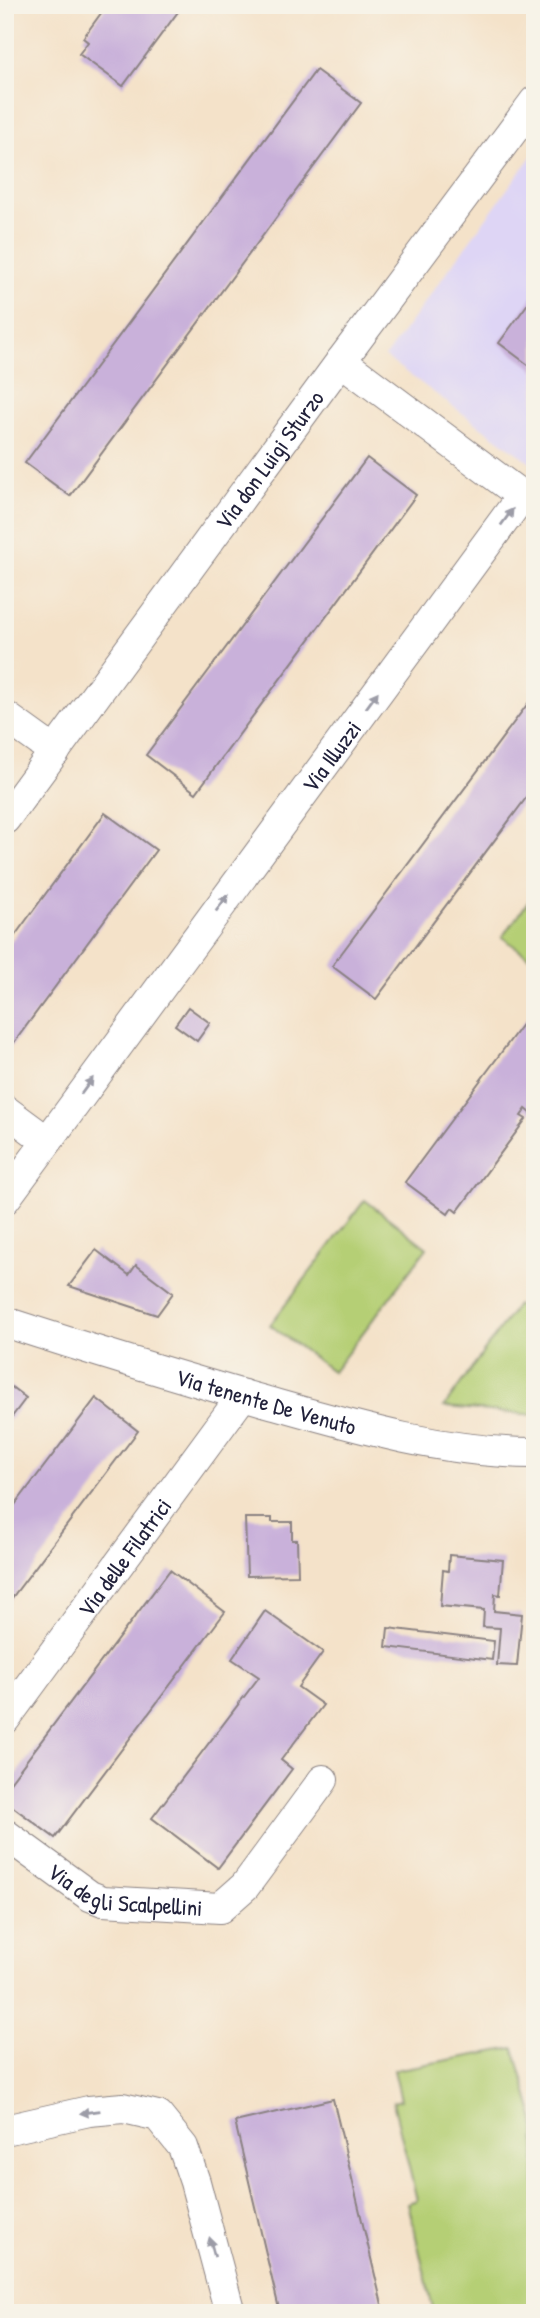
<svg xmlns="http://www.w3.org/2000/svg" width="540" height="2318" font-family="'Patrick Hand',sans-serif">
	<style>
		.built { fill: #ded5f5 }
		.green { fill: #b5cf75; stroke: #6c7858; stroke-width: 2 }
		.building { fill: #c9b1da }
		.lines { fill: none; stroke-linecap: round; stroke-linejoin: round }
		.street-casing { stroke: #8b8282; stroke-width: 32 }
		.street { stroke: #fff; stroke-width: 30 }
		.oneway { fill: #9c9ca7 }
		.labels { text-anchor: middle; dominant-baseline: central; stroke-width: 6; stroke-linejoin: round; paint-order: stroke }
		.street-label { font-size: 23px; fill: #22223b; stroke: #f7f3e8 }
	</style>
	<rect width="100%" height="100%" fill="#f7f3e8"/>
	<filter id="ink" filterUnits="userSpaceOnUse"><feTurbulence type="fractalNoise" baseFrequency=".0143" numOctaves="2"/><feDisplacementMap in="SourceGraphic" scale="14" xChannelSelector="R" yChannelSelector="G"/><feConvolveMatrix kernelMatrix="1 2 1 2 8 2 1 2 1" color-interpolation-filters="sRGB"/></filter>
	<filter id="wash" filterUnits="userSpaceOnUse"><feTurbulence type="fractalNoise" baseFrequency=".00686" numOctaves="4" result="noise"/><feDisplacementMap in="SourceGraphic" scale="28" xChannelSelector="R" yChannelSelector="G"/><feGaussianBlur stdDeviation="1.57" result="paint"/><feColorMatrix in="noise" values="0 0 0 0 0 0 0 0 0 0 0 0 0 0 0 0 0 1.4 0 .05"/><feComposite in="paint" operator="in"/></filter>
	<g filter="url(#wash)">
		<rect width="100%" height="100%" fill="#f4e2c9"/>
		<!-- built -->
		<path class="built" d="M 535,151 L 535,466 L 385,357 Z"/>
		<!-- green -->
		<path class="green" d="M 535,893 L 535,961 L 502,937 Z
			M 365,1200 L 427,1248 L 333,1372 L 270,1325 Z
			M 517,1305 L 535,1317 L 535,1415 L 444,1407 Z
			M 514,2048 L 535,2121 L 535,2313 L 434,2313 L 408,2203 L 417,2200 L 393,2102 L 401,2100 L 394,2070 Z"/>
		<g id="blocks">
			<!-- building -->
			<path class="building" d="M 107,5 L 183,5 L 123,86 L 79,54 L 88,42 L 83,38 Z
				M 316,70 L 361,103 L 70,496 L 25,463 Z
				M 535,294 L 535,370 L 499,343 Z
				M 367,458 L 416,495 L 196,793 L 146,755 Z
				M 535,694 L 535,786 L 376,999 L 332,966 Z
				M 105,813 L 156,850 L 10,1048 L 5,1045 L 5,949 Z
				M 188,1007 L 210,1023 L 197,1041 L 175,1025 Z
				M 535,1007 L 535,1107 L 531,1113 L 526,1109 L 521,1116 L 526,1119 L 457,1212 L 452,1208 L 448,1214 L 405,1182 Z
				M 96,1250 L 129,1275 L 136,1265 L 173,1293 L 157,1315 L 69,1286 Z
				M 5,1382 L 26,1398 L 5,1426 Z
				M 96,1398 L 138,1431 L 5,1607 L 5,1518 Z
				M 245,1518 L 272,1518 L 272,1522 L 292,1522 L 292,1540 L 297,1540 L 298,1575 L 247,1576 Z
				M 449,1555 L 503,1560 L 500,1595 L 495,1594 L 494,1611 L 522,1614 L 517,1666 L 497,1665 L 500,1628 L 483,1627 L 484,1610 L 440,1606 L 443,1570 L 448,1571 Z
				M 170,1570 L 225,1612 L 55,1838 L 5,1801 L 5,1789 Z
				M 265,1611 L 323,1652 L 298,1687 L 323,1705 L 281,1760 L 292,1769 L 218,1868 L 152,1818 L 259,1677 L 232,1659 Z
				M 388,1628 L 494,1641 L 492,1660 L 386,1647 Z
				M 333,2099 L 384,2313 L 280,2313 L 235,2122 Z"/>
		</g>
	</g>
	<g filter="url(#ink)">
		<use href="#blocks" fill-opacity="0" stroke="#8b8282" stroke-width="2"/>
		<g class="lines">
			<defs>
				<g id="street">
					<path d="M 5,716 L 55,752"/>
					<path id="s1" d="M 5,819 L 341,361 L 535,101"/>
					<path d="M 5,1110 L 47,1141"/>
					<path id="s2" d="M 5,1199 L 522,496 L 341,361"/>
					<path id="s3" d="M 5,1322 C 91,1350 177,1376 264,1401 C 352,1426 442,1453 535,1453"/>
					<path id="s4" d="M 5,1719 L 243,1395"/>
					<path id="s5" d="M 5,1834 L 90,1896 L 103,1901 L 220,1908 L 245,1886 L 323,1780"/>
					<path d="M 5,2130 L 89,2111 L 123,2108 L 158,2116 L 183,2147 L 195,2182 L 230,2313"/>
				</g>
			</defs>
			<!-- street casing -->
			<use href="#street" class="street-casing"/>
			<!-- street -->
			<use href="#street" class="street"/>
		</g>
		<!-- one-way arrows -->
		<defs><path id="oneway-solid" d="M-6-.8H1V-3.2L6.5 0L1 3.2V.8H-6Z" transform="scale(1.75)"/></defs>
		<g class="oneway">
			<use href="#oneway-solid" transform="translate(507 517) rotate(-54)"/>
			<use href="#oneway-solid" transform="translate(372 700) rotate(-54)"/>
			<use href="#oneway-solid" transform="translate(222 903) rotate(-54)"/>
			<use href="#oneway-solid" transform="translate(87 1086) rotate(-54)"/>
			<use href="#oneway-solid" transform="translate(90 2112) rotate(172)"/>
			<use href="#oneway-solid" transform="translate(212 2247) rotate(-105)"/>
		</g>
	</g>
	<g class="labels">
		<!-- street labels -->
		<g class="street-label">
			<text stroke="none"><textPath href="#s1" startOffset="446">Via don Luigi Sturzo</textPath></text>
			<text stroke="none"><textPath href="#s2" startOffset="550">Via Illuzzi</textPath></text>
			<text stroke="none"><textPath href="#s3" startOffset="273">Via tenente De Venuto</textPath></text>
			<text stroke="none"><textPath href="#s4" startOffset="201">Via delle Filatrici</textPath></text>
			<text stroke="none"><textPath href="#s5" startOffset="138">Via degli Scalpellini</textPath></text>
		</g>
	</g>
	<!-- margin -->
	<rect width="540" height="2318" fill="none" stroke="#f7f3e8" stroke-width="28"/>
</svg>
